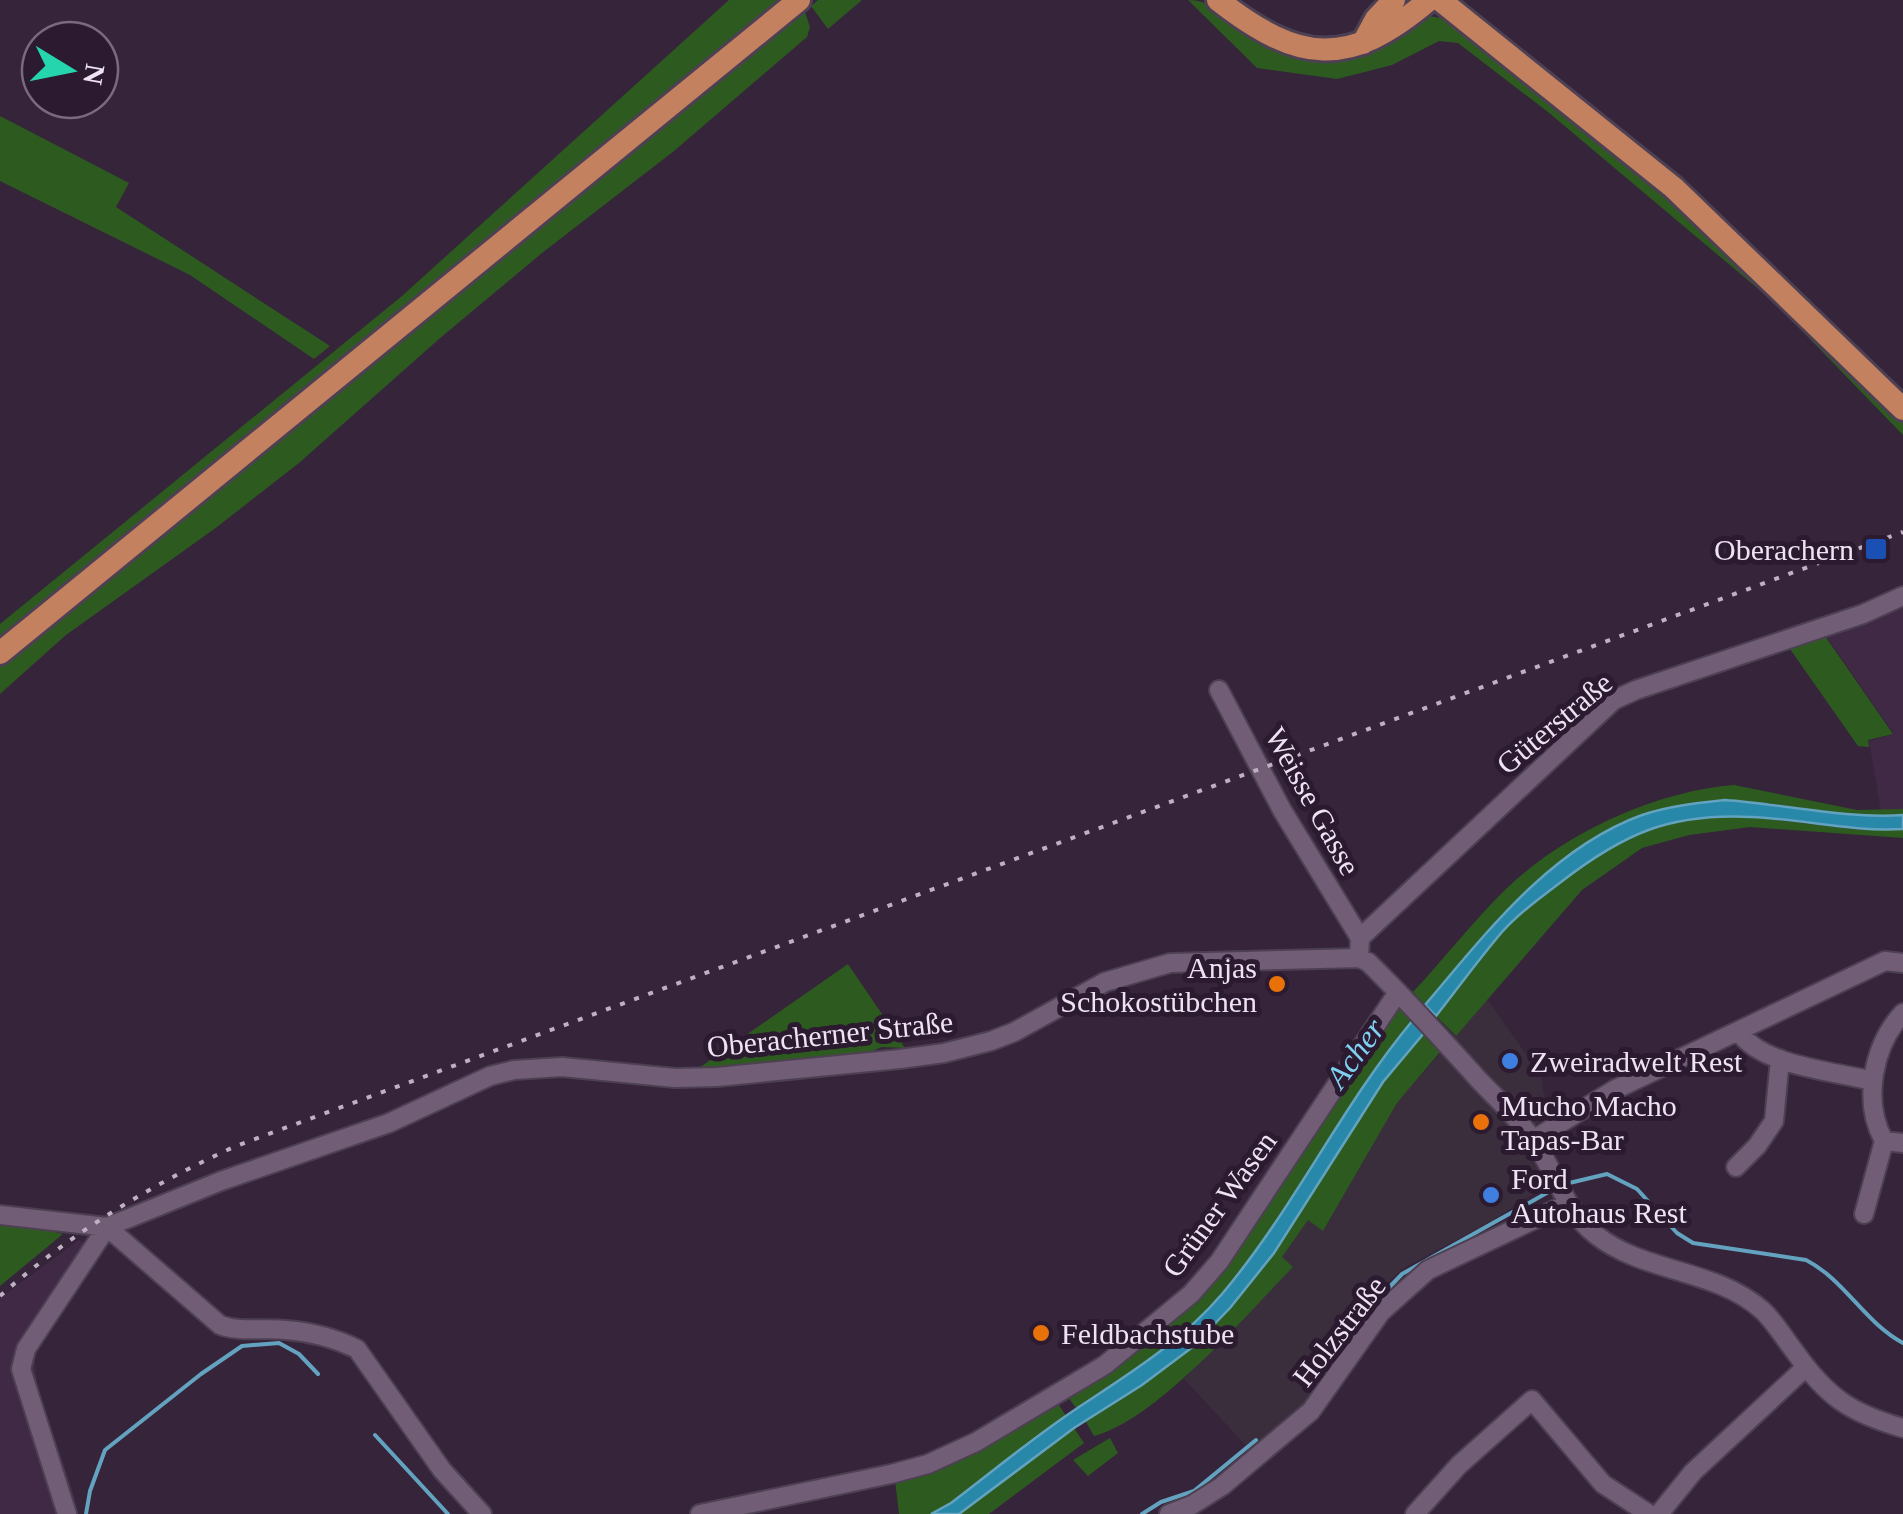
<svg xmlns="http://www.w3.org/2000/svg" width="1903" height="1514" font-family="'Times New Roman',serif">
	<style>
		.commercial { fill: #3a2e3c }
		.built { fill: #3f2945 }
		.green { fill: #2d5b1f }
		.water { fill: #2888aa; stroke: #63a3c0; stroke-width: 2.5 }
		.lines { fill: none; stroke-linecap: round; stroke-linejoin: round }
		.stream { stroke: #63a3c0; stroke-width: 4 }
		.minor-casing { stroke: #4e4053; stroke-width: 22 }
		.major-casing { stroke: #4e4053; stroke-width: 28 }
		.minor { stroke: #715d76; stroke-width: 18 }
		.major { stroke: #c38160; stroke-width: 22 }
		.rail { stroke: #beb1c2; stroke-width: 4; stroke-dasharray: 5 10; stroke-linecap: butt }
		.transit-dot { fill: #1a4fb4; stroke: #2b1a30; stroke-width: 4 }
		.food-dot { fill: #e8710a; stroke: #2b1a30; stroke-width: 4 }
		.shop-dot { fill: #3f7fe0; stroke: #2b1a30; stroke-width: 4 }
		.labels { text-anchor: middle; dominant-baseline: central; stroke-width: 10; stroke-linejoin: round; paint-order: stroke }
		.poi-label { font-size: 30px; fill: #eee3f2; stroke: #2b1a30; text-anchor: start }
		.street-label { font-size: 30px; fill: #eee3f2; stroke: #2b1a30 }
		.water-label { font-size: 32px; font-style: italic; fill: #7fd1f2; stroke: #2b1a30 }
	</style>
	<rect width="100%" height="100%" fill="#35243a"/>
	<!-- commercial -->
	<path class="commercial" d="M 1487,999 L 1541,1075 L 1547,1115 L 1516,1141 L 1539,1170 L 1546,1185 L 1492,1221 L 1402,1269 L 1375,1295 L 1382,1301 L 1300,1412 L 1253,1453 L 1184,1379 L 1293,1267 L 1281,1257 L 1308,1220 L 1324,1230 L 1397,1103 Z"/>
	<!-- built -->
	<path class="built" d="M 1903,603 L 1903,809 L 1881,812 L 1869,741 L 1894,734 L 1826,636 L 1857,626 Z
		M 79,1240 L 99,1253 L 37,1351 L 35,1362 L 38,1390 L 72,1488 L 78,1514 L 0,1514 L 0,1298 Z"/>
	<!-- green -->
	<path class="green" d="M 729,0 L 781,0 L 0,644 L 0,624 L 402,296 Z
		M 818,0 L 862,0 L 828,29 L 811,6 Z
		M 1188,0 C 1210,0 1216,12 1234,25 C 1266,48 1308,71 1349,57 C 1373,49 1396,31 1418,19 L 1429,16 L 1441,18 L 1619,153 L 1835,348 L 1903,420 L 1903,435 L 1775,303 L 1548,112 L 1458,43 L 1439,41 L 1392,65 L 1337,79 L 1257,68 Z
		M 805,12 L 810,27 L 807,37 L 674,151 L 542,253 L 439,339 L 299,463 L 217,527 L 66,635 L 0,694 L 0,666 Z
		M 0,116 L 129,183 L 116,207 L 330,346 L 314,359 L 190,275 L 0,181 Z
		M 1825,636 L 1893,734 L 1868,740 L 1869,747 L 1858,746 L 1790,649 Z
		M 1734,785 L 1857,810 L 1903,809 L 1903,815 L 1849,815 L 1767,803 L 1725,800 L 1687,804 L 1642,815 L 1498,919 L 1425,1005 L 1413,992 C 1444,959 1473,921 1506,889 C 1563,834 1655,791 1734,785 Z
		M 1751,817 L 1861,830 L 1903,829 L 1903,838 L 1750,827 L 1689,835 L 1642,848 L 1582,890 L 1456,1036 L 1436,1016 C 1458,988 1479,959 1502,932 C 1536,894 1610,838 1659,825 C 1689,817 1720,817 1751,817 Z
		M 848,964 L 905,1048 L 882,1047 L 856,1058 L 759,1069 L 696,1070 Z
		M 1400,1007 L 1413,1020 C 1341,1106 1294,1211 1221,1296 C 1180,1342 1128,1377 1076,1408 L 1065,1393 L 1152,1334 L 1291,1165 Z
		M 1424,1033 L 1440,1052 L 1397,1103 L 1323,1231 L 1308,1220 L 1282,1257 L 1293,1267 C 1246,1315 1158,1419 1094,1436 L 1086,1422 L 1190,1349 L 1230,1308 L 1274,1253 L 1383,1082 Z
		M 0,1224 L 23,1225 L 63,1234 L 0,1286 Z
		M 1055,1399 L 1066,1416 L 951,1503 L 931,1514 L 899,1514 L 895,1480 L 944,1468 Z
		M 1074,1428 L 1084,1443 L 989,1514 L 959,1514 Z
		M 1110,1438 L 1118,1453 L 1088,1476 L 1073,1460 Z"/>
	<!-- water -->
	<path class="water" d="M 1725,800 C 1784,804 1843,819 1903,815 L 1903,829 C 1851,832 1802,819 1751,817 C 1669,813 1623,834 1561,882 C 1540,898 1519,913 1502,932 C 1479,959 1458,988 1436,1016 L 1425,1005 C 1486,933 1551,848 1642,815 C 1669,806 1697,803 1725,800 Z
		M 1413,1020 L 1424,1033 L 1383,1082 L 1274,1253 L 1230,1308 L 1190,1349 L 1142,1385 L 1074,1428 L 959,1514 L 931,1514 L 951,1503 C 993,1471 1035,1436 1079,1407 C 1129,1374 1182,1341 1222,1294 C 1294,1209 1341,1106 1413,1020 Z"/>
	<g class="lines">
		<!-- stream -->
		<path class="stream" d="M 1565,1184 L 1607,1174 L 1637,1189 L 1677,1233 L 1693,1243 L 1806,1260 C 1845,1280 1864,1322 1903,1343
			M 1379,1298 L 1402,1274 L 1552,1190
			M 1333,1359 L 1342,1342
			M 375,1435 L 448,1514
			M 86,1514 L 90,1491 L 105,1450 L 201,1374 L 242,1346 L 279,1343 L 299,1354 L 318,1374
			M 1142,1514 L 1161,1502 L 1194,1491 L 1256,1440"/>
		<defs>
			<path id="minor" d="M 1219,690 L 1282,810 L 1360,938
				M 1359,958 L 1360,938 L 1614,700 L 1636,690 L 1863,614 L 1903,596
				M 1903,1013 C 1873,1045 1862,1101 1884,1141 L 1903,1143
				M 1739,1032 C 1762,1066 1834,1071 1872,1081
				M 1533,1140 L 1614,1090 L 1885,961 L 1903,963
				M 1736,1167 L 1757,1146 L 1774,1121 L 1780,1059
				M 1864,1214 L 1884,1141
				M 0,1215 L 107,1227 L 221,1181 L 389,1123 L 490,1076 L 514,1070 L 562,1067 L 675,1078 L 717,1077 L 900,1059 L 944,1053 L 991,1041 L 1014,1032 L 1105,982 L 1170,963 L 1359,958 L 1368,962 C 1407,1000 1442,1039 1478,1079 C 1497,1099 1518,1118 1534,1141 C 1556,1173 1565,1211 1596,1235 C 1644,1273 1716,1269 1762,1310 C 1775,1322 1784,1338 1795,1352 C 1827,1397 1850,1413 1903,1428
				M 107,1227 L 220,1325 C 241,1333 264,1327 286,1330 C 310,1332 335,1338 357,1349 L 442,1470 L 482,1514
				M 67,1514 L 21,1369 L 26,1349 L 107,1227
				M 700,1514 L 891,1474 L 928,1464 L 976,1442 L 1105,1365 L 1191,1294 L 1219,1262 L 1398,992
				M 1169,1514 L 1192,1505 L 1222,1486 L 1311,1411 L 1381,1312 L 1428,1270 L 1567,1204
				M 1415,1514 L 1459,1465 L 1532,1400 L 1603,1484 L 1649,1514
				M 1659,1514 L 1693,1472 L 1806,1367"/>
			<path id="major" d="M 1218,0 C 1299,63 1348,69 1429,0
				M 1440,0 L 1674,188 L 1903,409
				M 1363,43 L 1376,19 L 1394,0
				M 0,653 L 799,0"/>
		</defs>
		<!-- minor casing -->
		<use href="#minor" class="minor-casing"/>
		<!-- major casing -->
		<use href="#major" class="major-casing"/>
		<!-- minor -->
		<use href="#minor" class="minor"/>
		<!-- major -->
		<use href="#major" class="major"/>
		<!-- rail -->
		<path class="rail" d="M 0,1296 C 71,1233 150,1185 236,1146 L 1903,532"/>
	</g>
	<!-- markers -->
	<rect class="transit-dot" x="1864" y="537" width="24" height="24" rx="5"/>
	<g class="food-dot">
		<circle cx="1277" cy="984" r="10"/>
		<circle cx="1481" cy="1122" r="10"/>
		<circle cx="1041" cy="1333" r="10"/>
	</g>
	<g class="shop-dot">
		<circle cx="1510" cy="1061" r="10"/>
		<circle cx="1491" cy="1195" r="10"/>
	</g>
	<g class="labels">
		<!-- poi labels -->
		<g class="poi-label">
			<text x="1854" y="549" text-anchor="end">Oberachern</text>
			<text x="1257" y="967" text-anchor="end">Anjas<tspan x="1257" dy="34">Schokostübchen</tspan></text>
			<text x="1530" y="1061">Zweiradwelt Rest</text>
			<text x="1501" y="1105">Mucho Macho<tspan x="1501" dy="34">Tapas-Bar</tspan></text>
			<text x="1511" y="1178">Ford<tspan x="1511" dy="34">Autohaus Rest</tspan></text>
			<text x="1061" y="1333">Feldbachstube</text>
		</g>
		<!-- street labels -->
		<g class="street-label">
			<text transform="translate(1554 723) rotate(-40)">Güterstraße</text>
			<text transform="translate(1313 801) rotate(61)">Weisse Gasse</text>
			<text transform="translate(830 1034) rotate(-6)">Oberacherner Straße</text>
			<text transform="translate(1219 1204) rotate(-54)">Grüner Wasen</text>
			<text transform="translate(1339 1331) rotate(-52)">Holzstraße</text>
		</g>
		<!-- water labels -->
		<g class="water-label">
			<text transform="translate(1355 1053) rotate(-54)">Acher</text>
		</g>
	</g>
	<!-- north arrow -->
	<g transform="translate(70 70) rotate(100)"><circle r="48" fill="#2b1a30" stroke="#796a7e" stroke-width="2.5"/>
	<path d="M0-8L18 38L0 25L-18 38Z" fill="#25d5ae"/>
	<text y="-15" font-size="28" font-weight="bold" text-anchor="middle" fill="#eee3f2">N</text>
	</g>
</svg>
